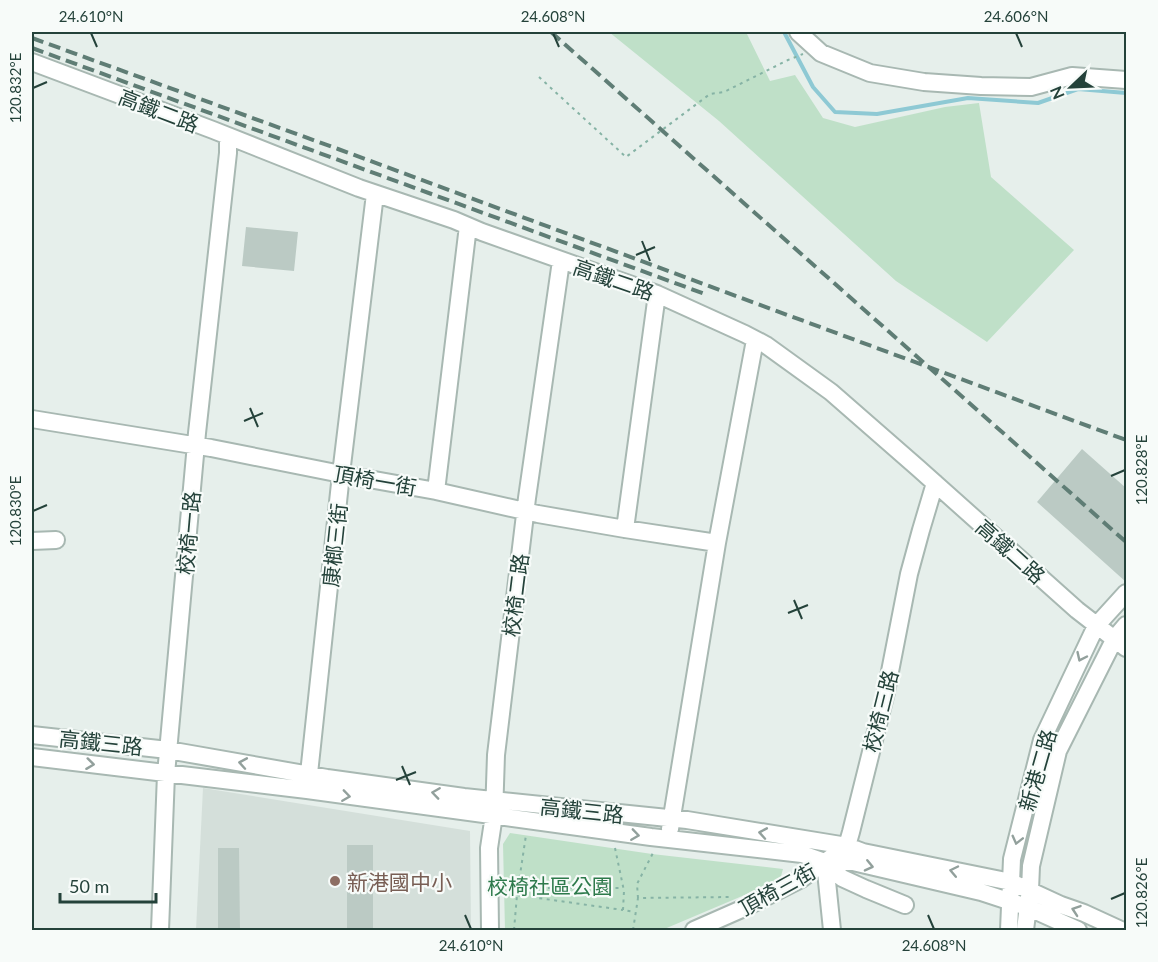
<svg xmlns="http://www.w3.org/2000/svg" width="1158" height="962" font-family="Lato,'Noto Sans TC',sans-serif">
	<style>
		.built { fill: #d4dfda }
		.green { fill: #bfe0c8 }
		.lines { fill: none; stroke-linecap: round; stroke-linejoin: round }
		.stream { stroke: #8ec9d4; stroke-width: 4 }
		.building { fill: #bbcac4 }
		.minor-casing { stroke: #a8b8b2; stroke-width: 20 }
		.path { stroke: #86b3a5; stroke-width: 2; stroke-dasharray: 3 4.5; stroke-linecap: butt }
		.minor { stroke: #fff; stroke-width: 16 }
		.rail { stroke: #5f7d75; stroke-width: 4; stroke-dasharray: 12 6; stroke-linecap: butt }
		.oneway { stroke: #92a09c }
		.ticks { fill: none; stroke: #24423a; stroke-width: 2 }
		.education-dot { fill: #8d6e63; stroke: #f7fbf9; stroke-width: 2 }
		.labels { text-anchor: middle; dominant-baseline: central; stroke-width: 4.5; stroke-linejoin: round; paint-order: stroke }
		.street-label { font-size: 21px; fill: #24423a; stroke: #f7fbf9 }
		.education-label { font-size: 21px; fill: #785e54; stroke: #f7fbf9; text-anchor: start }
		.park-label { font-size: 21px; fill: #2d7a4b; stroke: #f7fbf9 }
		.neatline { fill: none; stroke: #24423a; stroke-width: 2 }
		.ticks-label { font-size: 15px; text-anchor: middle; fill: #24423a }
	</style>
	<rect width="100%" height="100%" fill="#e6efeb"/>
	<!-- built -->
	<path class="built" d="M 203,788 L 470,831 L 471,930 L 196,930 Z"/>
	<!-- green -->
	<path class="green" d="M 609,32 L 746,32 L 770,81 L 795,75 L 823,118 L 855,127 L 945,107 L 979,103 L 991,177 L 1074,250 L 987,342 L 896,281 L 719,121 Z
		M 510,833 L 652,854 L 783,869 L 780,880 L 662,930 L 505,930 L 503,844 Z"/>
	<g class="lines">
		<!-- stream -->
		<path class="stream" d="M 784,32 L 813,87 L 835,112 L 877,114 L 968,98 L 1038,103 L 1078,89 L 1126,93"/>
	</g>
	<!-- building -->
	<path class="building" d="M 246,227 L 298,232 L 294,271 L 242,266 Z
		M 1082,449 L 1126,488 L 1126,582 L 1037,502 Z
		M 347,845 L 373,845 L 373,930 L 347,930 Z
		M 218,848 L 239,848 L 240,930 L 218,930 Z"/>
	<g class="lines">
		<defs>
			<path id="minor" d="M 798,32 L 821,53 L 870,73 L 924,82 L 981,86 L 1031,87 L 1072,76 L 1126,80
				M 32,62 L 213,130 L 359,188 L 454,220 L 482,232 L 657,294 L 745,334 L 766,345 L 831,392 L 918,468 L 1077,610 L 1126,648
				M 32,419 L 211,448 L 341,474 L 436,491 L 538,514 L 625,529 L 717,543
				M 436,491 L 468,226
				M 625,529 L 657,294
				M 32,541 L 56,540
				M 32,735 L 168,750 L 327,778 L 464,797 L 687,820 L 847,846 L 863,852 L 1011,882 L 1061,905 L 1084,913 L 1121,930
				M 32,757 L 307,790 L 651,837 L 802,854 L 825,862 L 853,862 L 981,892 L 1027,907 L 1078,930
				M 308,783 L 341,474 L 375,194
				M 670,829 L 717,543 L 755,340
				M 160,930 L 166,774 L 197,433 L 228,153 L 228,137
				M 490,930 L 489,848 L 494,815 L 496,755 L 527,498 L 561,261
				M 694,930 L 744,908 L 801,879 L 825,862 L 842,878 L 866,889 L 905,905
				M 832,930 L 825,862 L 847,846 L 851,832 L 886,692 L 909,574 L 921,530 L 935,483
				M 1009,930 L 1012,859 L 1042,740 L 1096,626 L 1126,593
				M 1025,930 L 1030,890 L 1031,866 L 1058,751 L 1115,638 L 1126,625"/>
		</defs>
		<!-- minor casing -->
		<use href="#minor" class="minor-casing"/>
		<!-- path -->
		<path class="path" d="M 539,77 L 626,157 L 710,94 L 724,92 L 788,60 L 803,54
			M 615,848 L 624,891 L 623,910 L 634,912
			M 503,888 L 623,888
			M 517,895 L 623,910
			M 638,898 L 637,884 L 654,851
			M 514,930 L 517,895 L 526,835
			M 633,930 L 638,898 L 731,897"/>
		<!-- minor -->
		<use href="#minor" class="minor"/>
		<!-- rail -->
		<path class="rail" d="M 551,32 L 1126,542
			M 32,38 L 338,149 L 1126,440
			M 32,48 L 705,294"/>
	</g>
	<!-- one-way arrows -->
	<defs><path id="oneway-chevron" d="M-2-3.5L2.5 0L-2 3.5" fill="none" stroke-width="1.6" stroke-linecap="round" stroke-linejoin="round" transform="scale(1.5)"/></defs>
	<g class="oneway">
		<use href="#oneway-chevron" transform="translate(1081 657) rotate(115)"/>
		<use href="#oneway-chevron" transform="translate(243 763) rotate(-170)"/>
		<use href="#oneway-chevron" transform="translate(90 764) rotate(7)"/>
		<use href="#oneway-chevron" transform="translate(436 793) rotate(-172)"/>
		<use href="#oneway-chevron" transform="translate(346 796) rotate(8)"/>
		<use href="#oneway-chevron" transform="translate(763 833) rotate(-170)"/>
		<use href="#oneway-chevron" transform="translate(635 835) rotate(8)"/>
		<use href="#oneway-chevron" transform="translate(1017 840) rotate(104)"/>
		<use href="#oneway-chevron" transform="translate(869 866) rotate(13)"/>
		<use href="#oneway-chevron" transform="translate(954 871) rotate(-168)"/>
		<use href="#oneway-chevron" transform="translate(1076 910) rotate(-161)"/>
	</g>
	<!-- ticks -->
	<path class="ticks" d="M 91,33 L 97,47M 553,33 L 559,47M 1016,33 L 1022,47M 33,88 L 47,82M 642,241 L 650,261M 636,255 L 655,247M 250,408 L 258,427M 244,421 L 263,413M 1111,476 L 1125,470M 33,511 L 47,505M 794,600 L 802,619M 788,613 L 808,605M 402,766 L 410,785M 396,780 L 416,772M 1111,899 L 1125,893M 465,915 L 471,929M 928,915 L 934,929"/>
	<!-- markers -->
	<circle class="education-dot" cx="335" cy="881" r="6"/>
	<g class="labels">
		<!-- street labels -->
		<g class="street-label">
			<text transform="translate(159 110) rotate(21)">高鐵二路</text>
			<text transform="translate(614 279) rotate(19)">高鐵二路</text>
			<text transform="translate(375 480) rotate(10)">頂椅一街</text>
			<text transform="translate(188 533) rotate(-85)">校椅一路</text>
			<text transform="translate(334 545) rotate(-84)">康榔三街</text>
			<text transform="translate(1011 551) rotate(42)">高鐵二路</text>
			<text transform="translate(515 595) rotate(-83)">校椅二路</text>
			<text transform="translate(880 711) rotate(-76)">校椅三路</text>
			<text transform="translate(101 742) rotate(6)">高鐵三路</text>
			<text transform="translate(1037 770) rotate(-74)">新港二路</text>
			<text transform="translate(582 810) rotate(6)">高鐵三路</text>
			<text transform="translate(777 889) rotate(-29)">頂椅三街</text>
		</g>
		<!-- education labels -->
		<g class="education-label">
			<text x="347" y="881">新港國中小</text>
		</g>
		<!-- park labels -->
		<g class="park-label">
			<text x="550" y="885">校椅社區公園</text>
		</g>
	</g>
	<!-- border -->
	<rect width="1158" height="962" fill="none" stroke="#f7fbf9" stroke-width="66"/>
	<!-- north arrow -->
	<g transform="translate(1071 87) rotate(247)" stroke="#f7fbf9" stroke-width="4.5" paint-order="stroke">
	<path d="M0-4.5L10 22L0 15L-10 22Z" fill="#24423a"/>
	<text y="-9" font-size="16" font-weight="bold" text-anchor="middle" fill="#24423a">N</text>
	</g>
	<!-- scale -->
	<path d="M60 893v9h96v-9" fill="none" stroke="#24423a" stroke-width="3"/>
	<text x="69" y="893" font-size="18" fill="#24423a" stroke="#f7fbf9" stroke-width="4.5" paint-order="stroke">50 m</text>
	<rect x="33" y="33" width="1092" height="896" class="neatline"/>
	<g class="ticks-label">
		<text x="91" y="22">24.610°N</text>
		<text x="553" y="22">24.608°N</text>
		<text x="1016" y="22">24.606°N</text>
		<text transform="translate(16 88) rotate(-90)" y="5">120.832°E</text>
		<text transform="translate(1142 470) rotate(-90)" y="5">120.828°E</text>
		<text transform="translate(16 511) rotate(-90)" y="5">120.830°E</text>
		<text transform="translate(1142 893) rotate(-90)" y="5">120.826°E</text>
		<text x="471" y="951">24.610°N</text>
		<text x="934" y="951">24.608°N</text>
	</g>
</svg>
